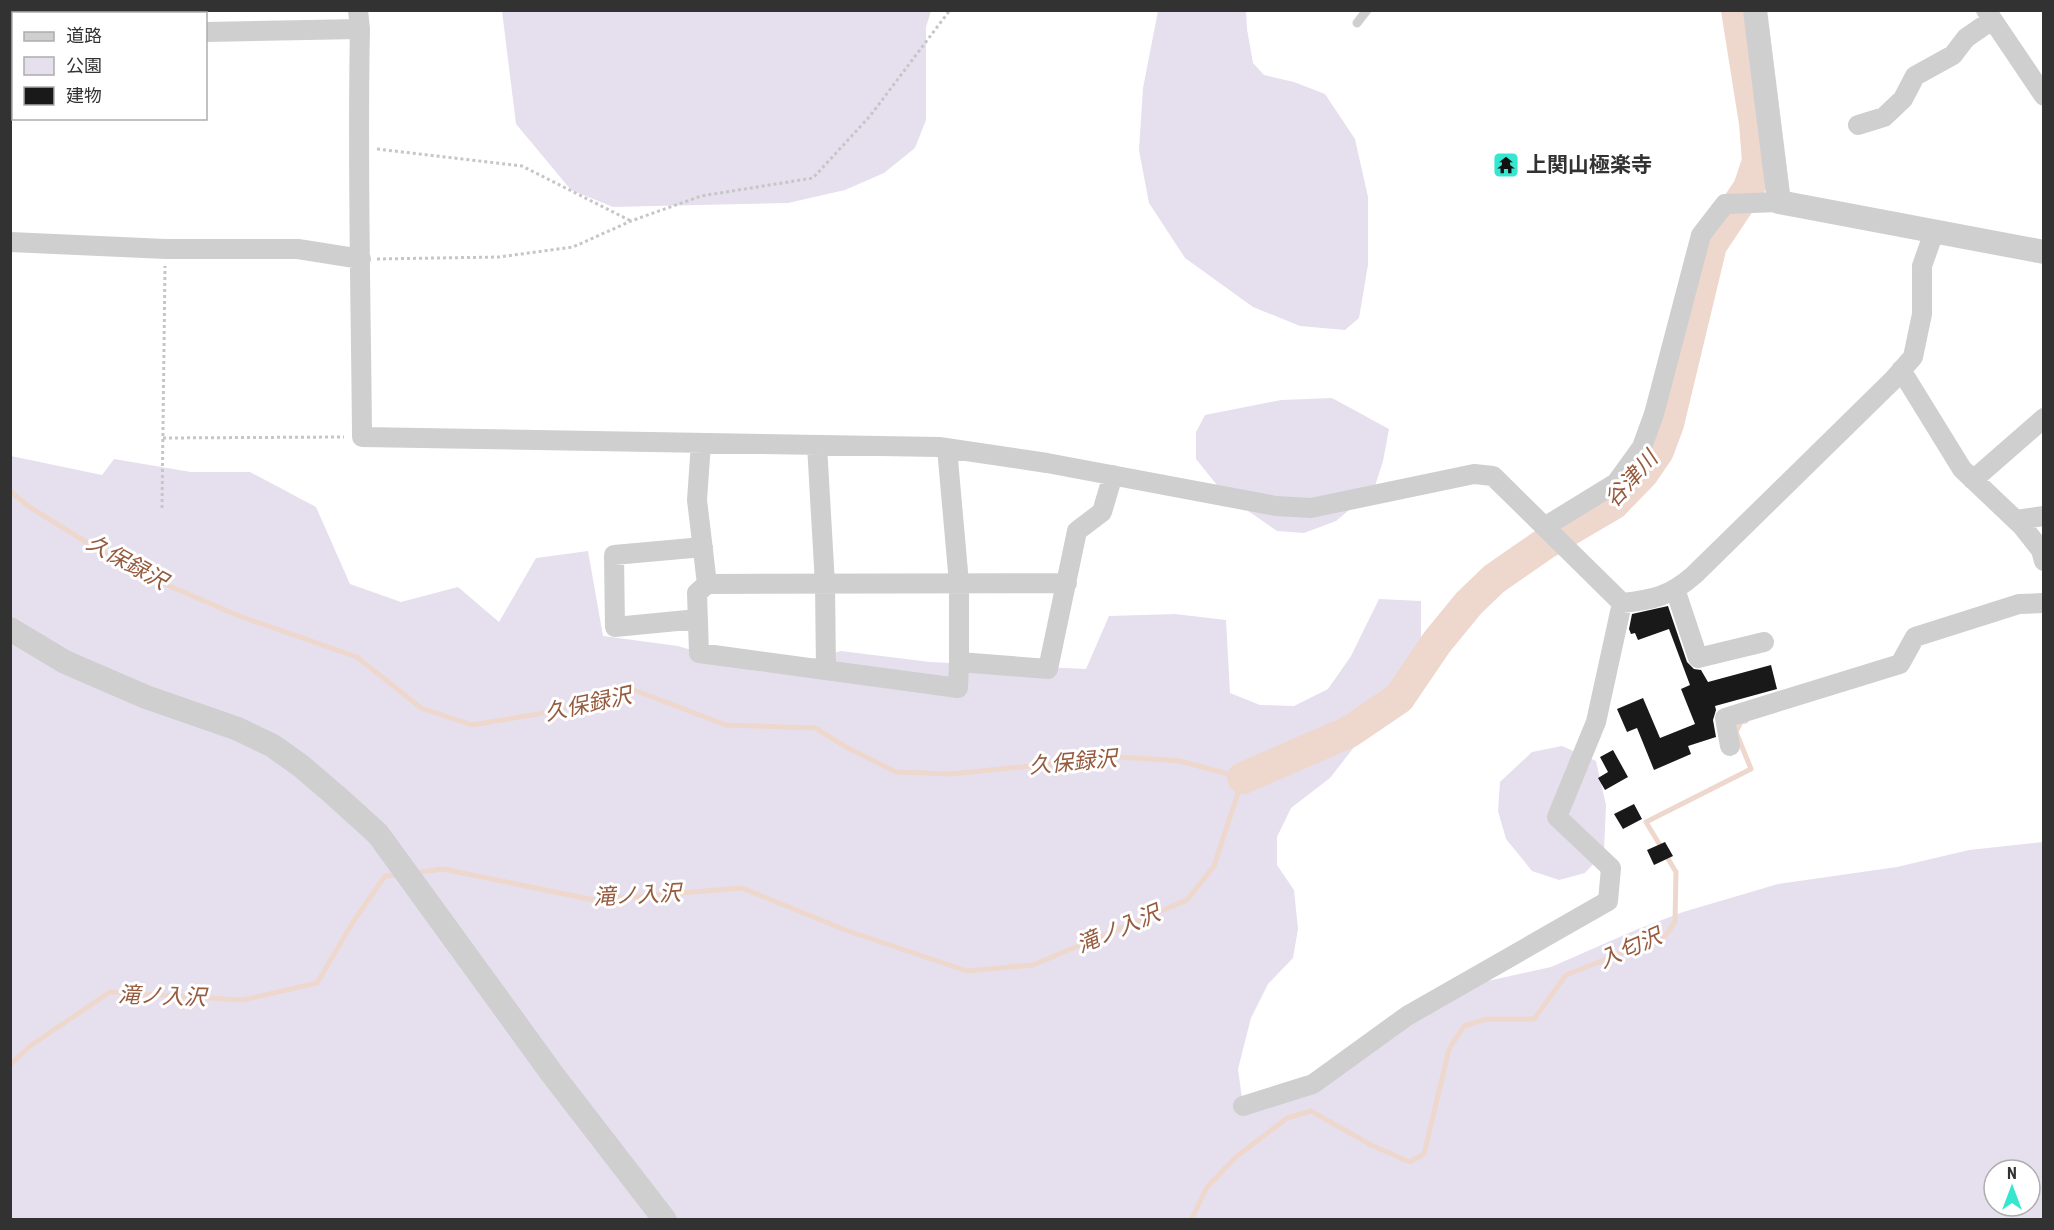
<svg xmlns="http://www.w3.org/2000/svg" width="2054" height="1230" font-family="'Roboto Condensed','Noto Sans JP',sans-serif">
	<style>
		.green { fill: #e6e0ee; fill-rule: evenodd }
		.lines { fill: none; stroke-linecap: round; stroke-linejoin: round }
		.stream { stroke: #eed7cd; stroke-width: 5 }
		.river { stroke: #eed7cd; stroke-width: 32 }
		.building { fill: #191919 }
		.path { stroke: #c6c6c6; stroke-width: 3; stroke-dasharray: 3 3; stroke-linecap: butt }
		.service { stroke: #cfcfcf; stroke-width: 9 }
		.minor { stroke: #cfcfcf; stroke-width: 20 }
		.tertiary { stroke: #cfcfcf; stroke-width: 24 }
		.labels { text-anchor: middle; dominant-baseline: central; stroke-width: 6; stroke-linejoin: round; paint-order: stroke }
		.poi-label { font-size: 21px; font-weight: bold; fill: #323232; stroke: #fff; text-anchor: start }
		.water-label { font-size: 22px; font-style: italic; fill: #965a3d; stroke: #fff }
	</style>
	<rect width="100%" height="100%" fill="#fff"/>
	<!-- green -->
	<path class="green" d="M 502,11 L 931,11 L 926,27 L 926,120 L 915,148 L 884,173 L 845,190 L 788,203 L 613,207 L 571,190 L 516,124 Z
		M 1158,11 L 1246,11 L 1247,29 L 1253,63 L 1264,75 L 1294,82 L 1325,94 L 1355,139 L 1368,197 L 1368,265 L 1359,318 L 1345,330 L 1300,326 L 1253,307 L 1185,258 L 1149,203 L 1139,150 L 1143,88 Z
		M 1332,398 L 1389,429 L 1383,461 L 1374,489 L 1336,521 L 1304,533 L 1277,531 L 1225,495 L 1196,459 L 1196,432 L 1205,415 L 1281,400 Z
		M 11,456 L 102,475 L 114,459 L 191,472 L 250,472 L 316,507 L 350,584 L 401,602 L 458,587 L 499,622 L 536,558 L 588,551 L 603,636 L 678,646 L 764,672 L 841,651 L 930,662 L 1086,669 L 1109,616 L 1175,614 L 1226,620 L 1230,693 L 1260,705 L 1294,706 L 1328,689 L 1351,656 L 1379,599 L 1421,601 L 1421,644 L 1398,691 L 1330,778 L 1291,808 L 1277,837 L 1277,865 L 1294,890 L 1298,929 L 1293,958 L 1268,984 L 1251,1018 L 1238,1069 L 1242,1098 L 1304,1081 L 1447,990 L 1551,967 L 1638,929 L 1683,912 L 1778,884 L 1897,867 L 1969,850 L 2043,842 L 2043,1219 L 11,1220 ZM 1994,1170 L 2030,1170 L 2030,1206 L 1994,1206 Z
		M 1562,746 L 1596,761 L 1606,805 L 1604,852 L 1585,873 L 1559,880 L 1532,871 L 1506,839 L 1498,811 L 1500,782 L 1532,752 Z"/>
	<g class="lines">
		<!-- stream -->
		<path class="stream" d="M 10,491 L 28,506 L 130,569 L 239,616 L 357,657 L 421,708 L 472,725 L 538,714 L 634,690 L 726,725 L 815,728 L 848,748 L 896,772 L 951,774 L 1119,757 L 1180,761 L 1243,778 L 1214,866 L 1187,900 L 1033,965 L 967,971 L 848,931 L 742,888 L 594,900 L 443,869 L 413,873
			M 10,1065 L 30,1046 L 110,992 L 243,1000 L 317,983 L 353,922 L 385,876 L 398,875
			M 1191,1220 L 1207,1187 L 1236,1157 L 1287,1118 L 1311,1111 L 1371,1145 L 1410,1162 L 1424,1154 L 1449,1049 L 1464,1026 L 1487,1019 L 1534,1019 L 1566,975 L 1665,936 L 1675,922 L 1676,872 L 1646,822 L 1751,769 L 1736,732 L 1741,722 L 1746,721"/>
		<!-- river -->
		<path class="river" d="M 1243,778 L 1349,732 L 1399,698 L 1437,642 L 1469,603 L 1494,579 L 1543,545 L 1613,504 L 1643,473 L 1658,451 L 1668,424 L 1711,245 L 1749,188 L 1758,161 L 1755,123 L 1737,10"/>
	</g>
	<!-- building -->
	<path class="building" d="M 1668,606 L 1687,662 L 1694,669 L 1701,670 L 1708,682 L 1771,665 L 1777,689 L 1715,706 L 1716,710 L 1713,720 L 1716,737 L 1688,746 L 1691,754 L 1654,770 L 1637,728 L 1627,732 L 1617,709 L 1643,698 L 1660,738 L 1695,724 L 1681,689 L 1690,685 L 1669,629 L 1638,640 L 1635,633 L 1631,634 L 1629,629 L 1632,614 Z
		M 1613,750 L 1628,777 L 1605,790 L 1598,778 L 1608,772 L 1600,757 Z
		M 1634,804 L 1642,819 L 1623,829 L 1614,814 Z
		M 1665,842 L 1673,856 L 1654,865 L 1647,850 Z"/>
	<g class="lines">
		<!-- path -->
		<path class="path" d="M 377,149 L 522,166 L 631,221
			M 377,259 L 499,257 L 573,247 L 631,221 L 701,196 L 813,178 L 870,116 L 950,10
			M 163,438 L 344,437
			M 162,508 L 165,266"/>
		<!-- service -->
		<path class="service" d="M 1357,23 L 1367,10"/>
		<!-- minor -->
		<path class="minor" d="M 358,10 L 360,29 C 357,165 361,301 362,437 L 939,447 L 1047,463 L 1276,506 L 1311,508 L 1474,474 L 1493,476 L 1622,603 C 1653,600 1670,596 1694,575 L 1892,381 L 1913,357 L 1922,314 L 1922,266 L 1934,232
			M 1986,10 L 2044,96
			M 206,32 L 360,29
			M 10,35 L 14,35
			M 1858,125 L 1884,117 L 1903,99 L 1915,76 L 1953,55 L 1966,38 L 1992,20
			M 10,242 L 166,249 L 298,249 L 361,259
			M 1901,370 L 1962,469 L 2022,526 L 2041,550 L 2044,561
			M 701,443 L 697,500 L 707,584 L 1067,583
			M 817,445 L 825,584 L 826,670
			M 947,448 L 959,583 L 959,662 L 1048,669 L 1077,531 L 1102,512 L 1113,475
			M 1973,480 L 2044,418
			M 2016,520 L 2044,516
			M 1546,526 L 1616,483 L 1642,447 L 1654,414 L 1701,235 L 1725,204 L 1779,202
			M 707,584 L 697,593 L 699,653 L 958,688 L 959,662
			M 1675,589 L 1698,658 L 1764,642
			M 698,619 L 615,627 L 614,555 L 703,547
			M 1730,746 L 1725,718 L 1900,664 L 1915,637 L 2019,604 L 2044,603
			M 1243,1106 L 1313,1084 L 1407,1016 L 1608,901 L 1611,868 L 1557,817 L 1596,722 L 1622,603"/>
		<!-- tertiary -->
		<path class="tertiary" d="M 1755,10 L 1779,202 L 2044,252
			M 10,629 L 65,662 L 146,697 L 238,729 L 273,746 L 301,766 L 336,796 L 378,834 L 553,1075 L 665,1220"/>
	</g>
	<!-- icons -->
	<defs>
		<symbol id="temple-square" viewBox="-11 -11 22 22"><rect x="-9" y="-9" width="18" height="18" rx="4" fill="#35e7cf" stroke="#fff"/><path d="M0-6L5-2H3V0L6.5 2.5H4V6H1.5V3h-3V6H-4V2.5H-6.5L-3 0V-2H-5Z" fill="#111"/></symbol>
	</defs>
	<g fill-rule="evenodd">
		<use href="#temple-square" x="1491" y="150" width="30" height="30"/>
	</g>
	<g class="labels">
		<!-- poi labels -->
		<g class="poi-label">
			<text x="1526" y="165">上関山極楽寺</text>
		</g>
		<!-- water labels -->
		<g class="water-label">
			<text transform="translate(1631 479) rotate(-48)">谷津川</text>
			<text transform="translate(127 562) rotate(29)">久保録沢</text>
			<text transform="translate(588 704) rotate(-12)">久保録沢</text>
			<text transform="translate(1073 762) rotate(-5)">久保録沢</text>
			<text transform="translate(637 895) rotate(-3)">滝ノ入沢</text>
			<text transform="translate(1118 929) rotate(-23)">滝ノ入沢</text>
			<text transform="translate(1630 948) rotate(-24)">入匂沢</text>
			<text transform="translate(162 996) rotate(2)">滝ノ入沢</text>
		</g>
	</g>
	<!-- border -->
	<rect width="2054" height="1230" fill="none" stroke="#323232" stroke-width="24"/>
	<!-- legend -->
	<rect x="12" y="12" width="195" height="108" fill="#ffffff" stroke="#adadad" stroke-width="1.5"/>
	<rect x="24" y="32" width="30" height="9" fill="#cfcfcf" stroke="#adadad" stroke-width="1.5"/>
	<text x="66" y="42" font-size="18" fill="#323232">道路</text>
	<rect x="24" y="57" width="30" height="18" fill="#e6e0ee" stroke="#adadad" stroke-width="1.5"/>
	<text x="66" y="72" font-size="18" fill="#323232">公園</text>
	<rect x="24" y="87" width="30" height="18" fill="#191919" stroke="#adadad" stroke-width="1.5"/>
	<text x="66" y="102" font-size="18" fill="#323232">建物</text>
	<!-- north arrow -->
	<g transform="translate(2012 1188)"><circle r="28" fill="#ffffff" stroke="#adadad" stroke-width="1.5"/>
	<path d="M0-4.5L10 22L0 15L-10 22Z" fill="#35e7cf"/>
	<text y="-9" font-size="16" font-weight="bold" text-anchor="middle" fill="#323232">N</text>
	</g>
</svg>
